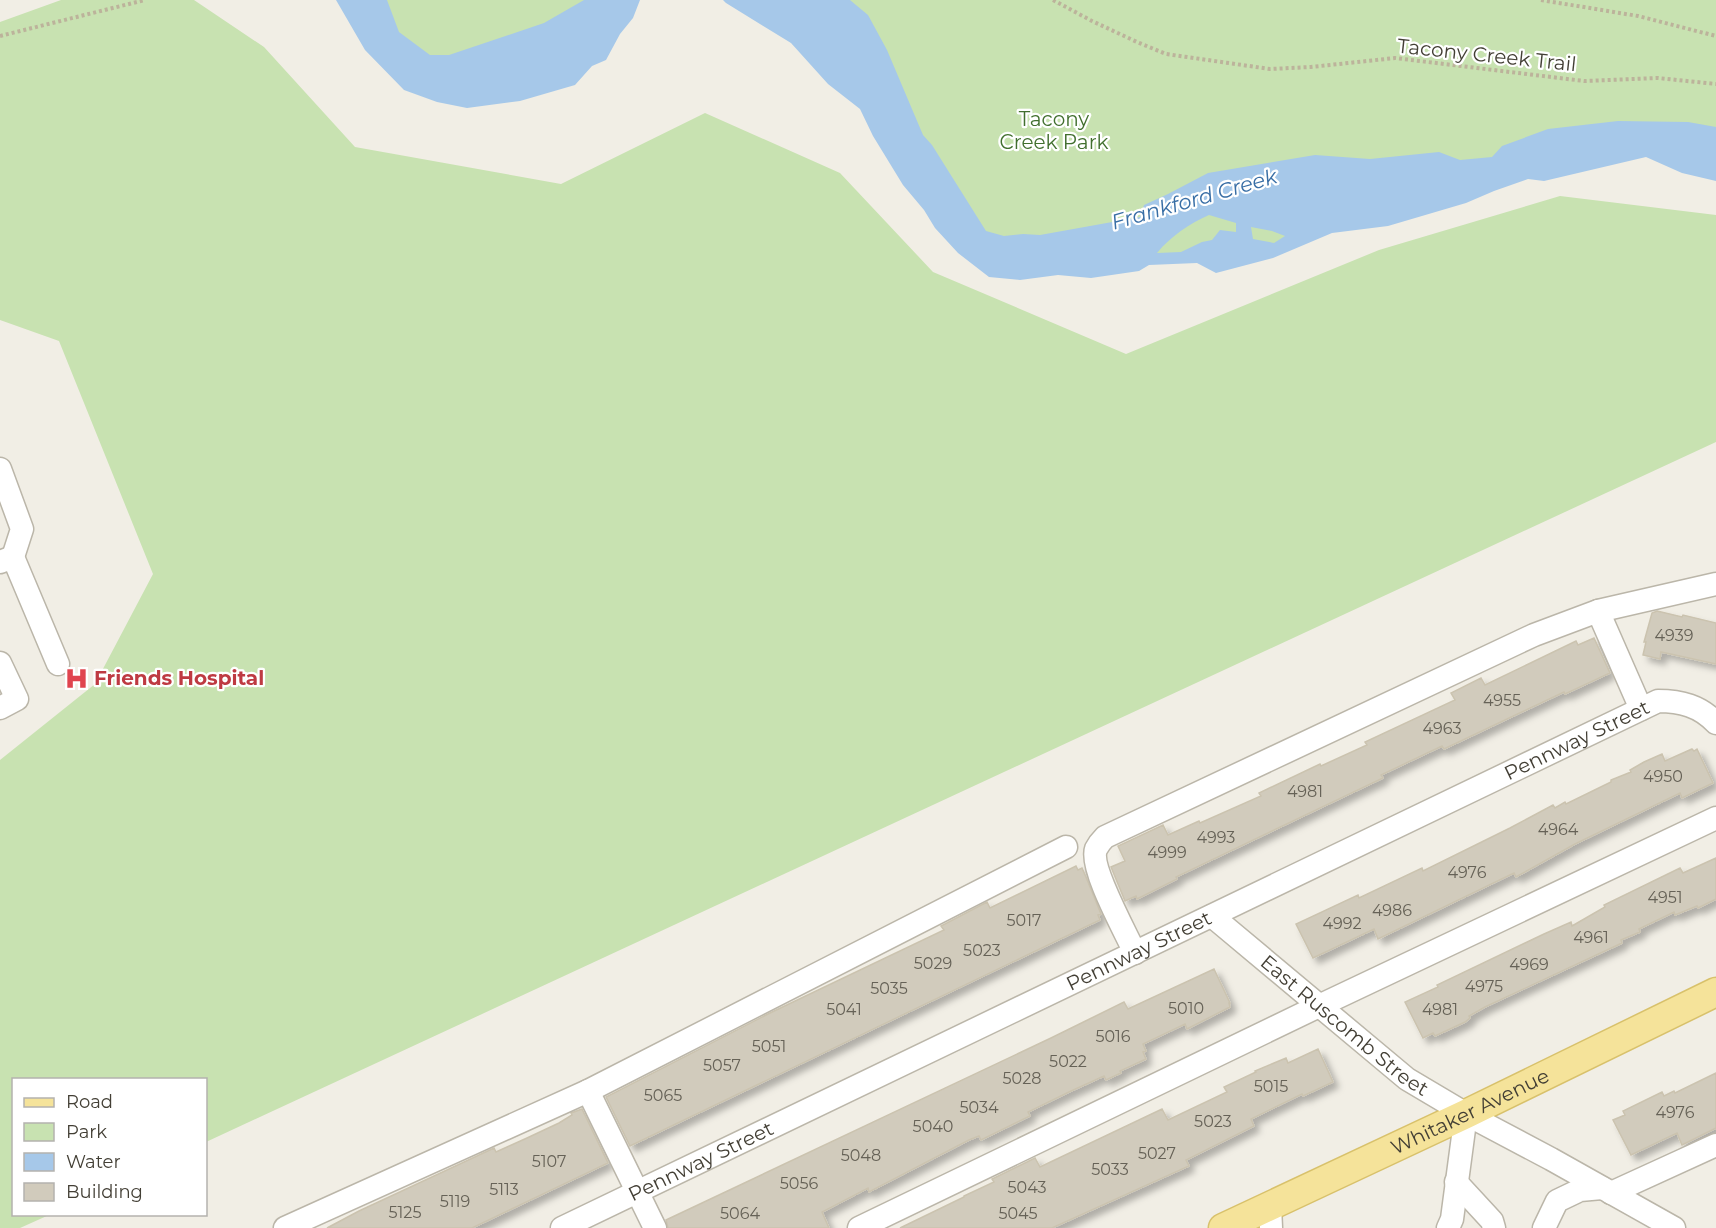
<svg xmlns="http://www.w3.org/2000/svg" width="1716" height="1228" font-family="Montserrat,sans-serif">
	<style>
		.green { fill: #c8e2b1 }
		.water { fill: #a6c8e9; fill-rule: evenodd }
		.building { fill: #d1cbbc; stroke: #cbc3af; stroke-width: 1.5; filter: url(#shadow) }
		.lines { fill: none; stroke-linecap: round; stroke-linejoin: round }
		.minor-casing { stroke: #bbb6a9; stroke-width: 25 }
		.major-casing { stroke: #d8c16b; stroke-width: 31 }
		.path { stroke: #bcb39b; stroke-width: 4; stroke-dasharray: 3 3; stroke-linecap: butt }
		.minor { stroke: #fff; stroke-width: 22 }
		.major { stroke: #f5e39a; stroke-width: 28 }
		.labels { text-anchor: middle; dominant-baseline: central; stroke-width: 4.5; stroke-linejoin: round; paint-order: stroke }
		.number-label { font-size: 16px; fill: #666257 }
		.street-label { font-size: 20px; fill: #433f35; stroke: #fff }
		.park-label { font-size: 20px; fill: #416f2e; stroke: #fff }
		.health-label { font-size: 20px; font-weight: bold; fill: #be3a42; stroke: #fff; text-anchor: start }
		.water-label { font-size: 21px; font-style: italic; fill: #386ea5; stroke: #fff }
	</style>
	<defs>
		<filter id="shadow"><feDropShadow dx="5.5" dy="5.5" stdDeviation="3" flood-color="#0004"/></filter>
	</defs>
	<rect width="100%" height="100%" fill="#f1eee5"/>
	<!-- green -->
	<path class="green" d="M 61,0 L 194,0 L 264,47 L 355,147 L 561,184 L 705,113 L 840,173 L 933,272 L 1126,354 L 1379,250 L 1560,196 L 1716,215 L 1716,442 L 206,1142 L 206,1080 L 14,1080 L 14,1214 L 49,1215 L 20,1228 L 0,1228 L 0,760 L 95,684 L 153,574 L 59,341 L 0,320 L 0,22 Z
		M 356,0 L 595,0 L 508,90 L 408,71 Z
		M 782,0 L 1716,0 L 1716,153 L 1682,141 L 1322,224 L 1258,253 L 989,264 Z"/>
	<!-- water -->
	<path class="water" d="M 336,0 L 387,0 L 399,32 L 430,55 L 449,55 L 544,23 L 584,0 L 640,0 L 633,18 L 620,34 L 606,60 L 592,66 L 575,85 L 520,101 L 467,108 L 437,102 L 404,90 L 365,50 Z
		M 723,0 L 850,0 L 868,15 L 887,50 L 923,135 L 932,145 L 986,231 L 1004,236 L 1023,234 L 1040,235 L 1140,217 L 1144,205 L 1168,194 L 1208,173 L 1315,155 L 1370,159 L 1439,152 L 1460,160 L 1492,157 L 1502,146 L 1548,129 L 1618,121 L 1688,122 L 1716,127 L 1716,181 L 1682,173 L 1646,157 L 1544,181 L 1528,179 L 1494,191 L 1466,203 L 1388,226 L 1332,233 L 1273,258 L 1216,273 L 1197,263 L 1149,265 L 1139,271 L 1091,278 L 1058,275 L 1020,280 L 989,277 L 958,253 L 935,228 L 924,210 L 903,185 L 873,136 L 860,109 L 828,84 L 791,43 L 726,3 ZM 1209,215 L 1236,223 L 1236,232 L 1220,230 L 1212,240 L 1202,242 L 1181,252 L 1157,253 C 1171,236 1189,224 1209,215 ZM 1251,227 L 1272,231 L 1285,236 L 1274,243 L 1253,239 Z"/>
	<!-- building -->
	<path class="building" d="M 1657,611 L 1682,617 L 1683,615 L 1716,623 L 1716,664 L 1661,652 L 1660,659 L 1643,655 L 1646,642 L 1644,642 L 1652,613 Z
		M 1594,638 L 1610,673 L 1565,694 L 1564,692 L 1444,749 L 1442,746 L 1381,775 L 1383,778 L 1176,877 L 1177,879 L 1137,899 L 1136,896 L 1125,901 L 1111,867 L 1125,861 L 1118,846 L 1163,825 L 1168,835 L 1199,821 L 1200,823 L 1261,796 L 1259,793 L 1320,764 L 1321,766 L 1367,745 L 1365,742 L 1455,700 L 1451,693 L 1481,678 L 1485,685 L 1576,641 L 1578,645 Z
		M 1692,749 L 1694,751 L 1697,749 L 1713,783 L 1682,798 L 1680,793 L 1575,844 L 1516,877 L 1514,873 L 1378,939 L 1374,929 L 1313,958 L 1296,924 L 1358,895 L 1359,898 L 1422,868 L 1423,871 L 1510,828 L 1553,805 L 1555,808 L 1565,802 L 1566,804 L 1611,782 L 1611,780 L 1631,772 L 1630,770 L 1644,762 L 1662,754 L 1665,761 Z
		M 1716,858 L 1716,899 L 1698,908 L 1697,906 L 1675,915 L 1674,912 L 1639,929 L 1640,932 L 1621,940 L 1622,943 L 1485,1007 L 1469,1016 L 1470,1018 L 1465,1022 L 1435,1036 L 1433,1033 L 1423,1038 L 1405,1002 L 1438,987 L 1437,985 L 1544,934 L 1571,922 L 1572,926 L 1605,907 L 1604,905 L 1680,868 L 1683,873 Z
		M 1076,866 L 1078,870 L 1082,868 L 1086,877 L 1101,914 L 1098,915 L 1100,920 L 630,1146 L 606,1097 L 770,1013 L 944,930 L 941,926 L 987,902 L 990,908 Z
		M 1214,969 L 1230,1003 L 1229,1003 L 1230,1007 L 1187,1029 L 1185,1024 L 1143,1044 L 1146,1051 L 1143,1052 L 1146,1059 L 1120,1071 L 1121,1073 L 1106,1080 L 1104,1076 L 1069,1092 L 1028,1112 L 1030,1116 L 981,1140 L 979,1136 L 969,1140 L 869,1192 L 868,1188 L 822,1212 L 829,1228 L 668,1228 L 666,1220 L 1051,1038 L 1124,1002 L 1128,1009 Z
		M 1318,1049 L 1333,1082 L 1303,1096 L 1302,1094 L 1251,1119 L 1254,1126 L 1186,1160 L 1189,1166 L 1052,1228 L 900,1228 L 964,1197 L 964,1196 L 994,1182 L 992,1179 L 1035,1158 L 1040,1167 L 1162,1109 L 1168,1120 L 1227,1092 L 1224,1087 L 1256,1072 L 1255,1071 L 1286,1058 L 1288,1063 Z
		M 1716,1073 L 1716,1128 L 1682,1145 L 1677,1133 L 1631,1155 L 1613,1120 L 1625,1115 L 1623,1111 L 1662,1092 L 1664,1096 L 1674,1091 L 1675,1093 Z
		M 582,1109 L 608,1163 L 472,1228 L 327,1228 L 359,1211 L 494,1148 L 496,1152 L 527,1138 L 559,1123 L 572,1115 L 571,1113 Z"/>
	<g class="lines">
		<defs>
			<g id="minor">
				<path d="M 0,469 L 22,529 L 13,557"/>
				<path d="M 0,562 L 13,557 L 58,664"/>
				<path d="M 1598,611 L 1641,709"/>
				<path d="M 0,663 L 17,699 L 0,708"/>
				<path id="s1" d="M 1212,916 L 1407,1079 L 1466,1114 L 1551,1159 L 1674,1228"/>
				<path d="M 1135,953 C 1126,933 1089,867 1096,849 C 1098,845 1102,840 1105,837 L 1534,635 L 1598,611 L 1716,584"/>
				<path d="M 588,1091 L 655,1228"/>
				<path d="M 1456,1182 L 1492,1221 L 1494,1228"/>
				<path d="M 1611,1193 L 1716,1145"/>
				<path d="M 1270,1206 L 1271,1228"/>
				<path d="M 285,1228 L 588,1091 L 1066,847"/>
				<path id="s2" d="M 562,1228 L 1658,701 C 1681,701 1700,706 1716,723"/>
				<path d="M 859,1228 L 1319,1006 L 1716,818"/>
				<path d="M 1448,1228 L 1452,1219 L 1466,1114"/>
				<path d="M 1544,1228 L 1557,1201 L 1580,1190 L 1602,1188"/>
			</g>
			<g id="major">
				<path id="s3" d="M 1223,1228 L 1466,1114 L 1716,992"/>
			</g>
		</defs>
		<!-- minor casing -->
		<use href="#minor" class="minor-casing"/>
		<!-- major casing -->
		<use href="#major" class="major-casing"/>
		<!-- path -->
		<path class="path" d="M 1053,0 L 1092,21 L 1137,42 L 1166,54 L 1270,69 L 1311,67 L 1395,58 L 1584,81 L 1658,78 L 1716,84
			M 1541,0 L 1638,16 L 1716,36
			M 0,36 L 145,0"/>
		<!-- minor -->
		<use href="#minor" class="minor"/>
		<!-- major -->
		<use href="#major" class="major"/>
	</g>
	<!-- icons -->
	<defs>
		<symbol id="hospital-bare" viewBox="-9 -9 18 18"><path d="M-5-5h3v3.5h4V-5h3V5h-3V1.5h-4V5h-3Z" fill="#e0444e" stroke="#fff" stroke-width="2.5" paint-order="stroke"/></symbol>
	</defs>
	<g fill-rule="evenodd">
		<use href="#hospital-bare" x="60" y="662" width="33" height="33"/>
	</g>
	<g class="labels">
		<!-- number labels -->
		<g class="number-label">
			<text x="1674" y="635">4939</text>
			<text x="1502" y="700">4955</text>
			<text x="1442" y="728">4963</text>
			<text x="1663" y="776">4950</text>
			<text x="1305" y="791">4981</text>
			<text x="1558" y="829">4964</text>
			<text x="1216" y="837">4993</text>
			<text x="1167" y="852">4999</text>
			<text x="1467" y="872">4976</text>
			<text x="1665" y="897">4951</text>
			<text x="1392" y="910">4986</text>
			<text x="1024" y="920">5017</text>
			<text x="1342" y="923">4992</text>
			<text x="1591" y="937">4961</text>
			<text x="982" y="950">5023</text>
			<text x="933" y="963">5029</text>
			<text x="1529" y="964">4969</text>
			<text x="1484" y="986">4975</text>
			<text x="889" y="988">5035</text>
			<text x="1186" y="1008">5010</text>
			<text x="844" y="1009">5041</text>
			<text x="1440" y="1009">4981</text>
			<text x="1113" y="1036">5016</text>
			<text x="769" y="1046">5051</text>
			<text x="1068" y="1061">5022</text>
			<text x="722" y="1065">5057</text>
			<text x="1022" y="1078">5028</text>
			<text x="1271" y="1086">5015</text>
			<text x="663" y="1095">5065</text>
			<text x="979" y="1107">5034</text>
			<text x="1675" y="1112">4976</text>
			<text x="1213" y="1121">5023</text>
			<text x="933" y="1126">5040</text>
			<text x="1157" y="1153">5027</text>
			<text x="861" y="1155">5048</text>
			<text x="549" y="1161">5107</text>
			<text x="1110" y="1169">5033</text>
			<text x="799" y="1183">5056</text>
			<text x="1027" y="1187">5043</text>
			<text x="504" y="1189">5113</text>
			<text x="455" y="1201">5119</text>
			<text x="405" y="1212">5125</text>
			<text x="740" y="1213">5064</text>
			<text x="1018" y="1213">5045</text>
		</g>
		<!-- street labels -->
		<g class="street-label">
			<text transform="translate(1487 55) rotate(6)">Tacony Creek Trail</text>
			<text stroke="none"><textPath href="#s2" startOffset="1126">Pennway Street</textPath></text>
			<text stroke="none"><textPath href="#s2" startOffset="640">Pennway Street</textPath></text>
			<text stroke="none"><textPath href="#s1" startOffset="172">East Ruscomb Street</textPath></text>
			<text stroke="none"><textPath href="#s3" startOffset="273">Whitaker Avenue</textPath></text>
			<text stroke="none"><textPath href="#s2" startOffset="154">Pennway Street</textPath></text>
		</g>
		<!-- park labels -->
		<g class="park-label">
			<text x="1054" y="119">Tacony<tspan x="1054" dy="23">Creek Park</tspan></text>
		</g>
		<!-- health labels -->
		<g class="health-label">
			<text x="94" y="678">Friends Hospital</text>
		</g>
		<!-- water labels -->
		<g class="water-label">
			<text transform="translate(1194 199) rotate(-16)">Frankford Creek</text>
		</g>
	</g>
	<!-- legend -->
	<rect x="12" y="1078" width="195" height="138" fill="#ffffff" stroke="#b4b2ae" stroke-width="1.5"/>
	<rect x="24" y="1098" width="30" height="9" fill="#f5e39a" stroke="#b4b2ae" stroke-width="1.5"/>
	<text x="66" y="1108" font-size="18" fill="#433f35">Road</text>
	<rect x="24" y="1123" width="30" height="18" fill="#c8e2b1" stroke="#b4b2ae" stroke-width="1.5"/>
	<text x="66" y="1138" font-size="18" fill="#433f35">Park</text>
	<rect x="24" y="1153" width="30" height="18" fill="#a6c8e9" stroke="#b4b2ae" stroke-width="1.5"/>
	<text x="66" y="1168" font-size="18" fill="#433f35">Water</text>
	<rect x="24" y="1183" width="30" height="18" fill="#d1cbbc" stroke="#b4b2ae" stroke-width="1.5"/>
	<text x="66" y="1198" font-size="18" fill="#433f35">Building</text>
</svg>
